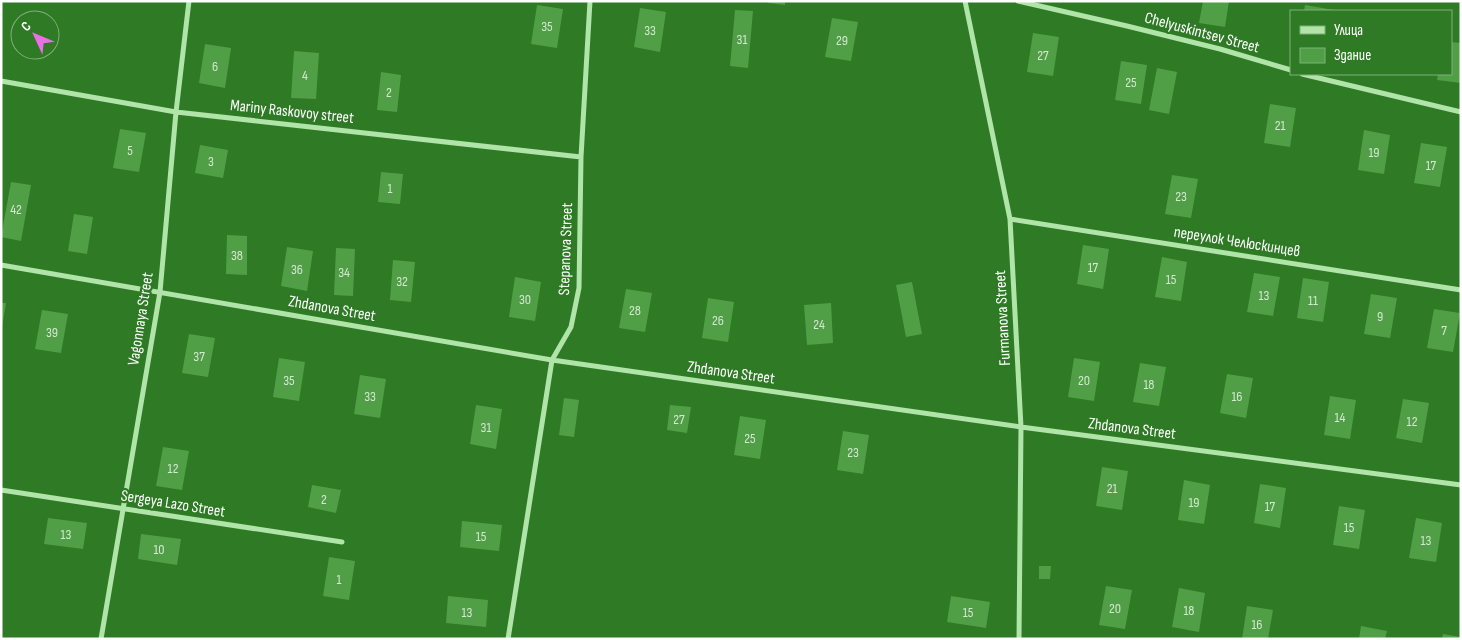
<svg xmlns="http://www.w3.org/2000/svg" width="1462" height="640" font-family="'Sofia Sans Condensed',sans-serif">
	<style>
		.building { fill: #509f46 }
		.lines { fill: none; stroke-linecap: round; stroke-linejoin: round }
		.minor { stroke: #b0e4a9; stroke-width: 5 }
		.labels { text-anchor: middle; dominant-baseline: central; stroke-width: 4.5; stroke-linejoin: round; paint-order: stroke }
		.number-label { font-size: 14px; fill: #d3e7d1 }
		.street-label { font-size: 16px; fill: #fff; stroke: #2e7a25 }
	</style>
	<rect width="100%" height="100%" fill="#2e7a25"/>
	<!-- building -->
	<path class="building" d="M 768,1 L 785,1 L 785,5 L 768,3 Z
		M 1203,1 L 1229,1 L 1225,27 L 1199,23 Z
		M 537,5 L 563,9 L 557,48 L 531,44 Z
		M 1305,5 L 1334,10 L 1334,11 L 1304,11 Z
		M 640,8 L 666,12 L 660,52 L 634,47 Z
		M 735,10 L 753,11 L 748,68 L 730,66 Z
		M 832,18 L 858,22 L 851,61 L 825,57 Z
		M 1033,33 L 1059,37 L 1053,76 L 1027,72 Z
		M 1451,42 L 1461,43 L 1461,83 L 1437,80 L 1438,74 L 1451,74 Z
		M 205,44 L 231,48 L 225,88 L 199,83 Z
		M 294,51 L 319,53 L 316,99 L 291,98 Z
		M 1121,61 L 1147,65 L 1141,104 L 1115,100 Z
		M 1157,68 L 1177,72 L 1169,114 L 1149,110 Z
		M 381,72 L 401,75 L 397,112 L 377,110 Z
		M 1270,104 L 1296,108 L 1290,147 L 1264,143 Z
		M 120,129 L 146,133 L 139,172 L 113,168 Z
		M 1364,130 L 1390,135 L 1384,174 L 1358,170 Z
		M 1421,143 L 1447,147 L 1440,187 L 1414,183 Z
		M 200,145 L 228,150 L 223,178 L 195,173 Z
		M 381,172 L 403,174 L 400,204 L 378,202 Z
		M 1172,175 L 1198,179 L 1191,218 L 1165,214 Z
		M 11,182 L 31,185 L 21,241 L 1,237 Z
		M 74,214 L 93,217 L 87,254 L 68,251 Z
		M 227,235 L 247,236 L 247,275 L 226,274 Z
		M 1083,245 L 1109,249 L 1103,289 L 1077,284 Z
		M 287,247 L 313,251 L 307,291 L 281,286 Z
		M 336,248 L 355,249 L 353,296 L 334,295 Z
		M 1162,257 L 1187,262 L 1181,301 L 1155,297 Z
		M 393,260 L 415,262 L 411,302 L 390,300 Z
		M 1254,273 L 1280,277 L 1273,316 L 1247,312 Z
		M 515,277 L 541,282 L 535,321 L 509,317 Z
		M 1303,278 L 1329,282 L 1323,322 L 1297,318 Z
		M 912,282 L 922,334 L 906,337 L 896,285 Z
		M 626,289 L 652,293 L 645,332 L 619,328 Z
		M 1371,294 L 1397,298 L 1390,338 L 1364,334 Z
		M 708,298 L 734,302 L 728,342 L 702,338 Z
		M 1,303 L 6,303 L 2,327 L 1,326 Z
		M 831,303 L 833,343 L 807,345 L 804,305 Z
		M 1434,309 L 1460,313 L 1453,352 L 1427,348 Z
		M 42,310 L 68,314 L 61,353 L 35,349 Z
		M 189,334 L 215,338 L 208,377 L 182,373 Z
		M 279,358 L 305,362 L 299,401 L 273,397 Z
		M 1074,358 L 1100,362 L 1094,401 L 1068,397 Z
		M 1140,363 L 1166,367 L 1159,406 L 1133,402 Z
		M 1227,374 L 1253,378 L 1246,418 L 1220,413 Z
		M 360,375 L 386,379 L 380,418 L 354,414 Z
		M 1330,396 L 1356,400 L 1350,439 L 1324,435 Z
		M 564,398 L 579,400 L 574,437 L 559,435 Z
		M 1403,399 L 1429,403 L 1422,443 L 1396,438 Z
		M 476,405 L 502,409 L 496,449 L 470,444 Z
		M 670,405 L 691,407 L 687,433 L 667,430 Z
		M 740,416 L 766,420 L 760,459 L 734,455 Z
		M 843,431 L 869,435 L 863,474 L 837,470 Z
		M 163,447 L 189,451 L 182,490 L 156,486 Z
		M 1102,467 L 1128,471 L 1122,510 L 1096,506 Z
		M 1184,480 L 1210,485 L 1204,524 L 1178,520 Z
		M 1260,484 L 1286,488 L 1280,528 L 1254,523 Z
		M 312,485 L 341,490 L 336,513 L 308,507 Z
		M 1339,506 L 1365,510 L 1359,549 L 1333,545 Z
		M 48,518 L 87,523 L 83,549 L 44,544 Z
		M 1416,518 L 1442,523 L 1436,562 L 1409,558 Z
		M 462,521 L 502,525 L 499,551 L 460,547 Z
		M 141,534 L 181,539 L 177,565 L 138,559 Z
		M 329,557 L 355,561 L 349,600 L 323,596 Z
		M 1039,566 L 1051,566 L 1050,579 L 1039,579 Z
		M 1106,586 L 1132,590 L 1125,629 L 1099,625 Z
		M 1179,588 L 1205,593 L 1199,632 L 1172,627 Z
		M 448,596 L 488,600 L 486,627 L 446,623 Z
		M 951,596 L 990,602 L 986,628 L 947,622 Z
		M 1247,606 L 1273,610 L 1268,639 L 1242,639 Z
		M 1361,626 L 1387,631 L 1385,639 L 1359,639 Z
		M 1443,634 L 1461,637 L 1461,639 L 1442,639 Z"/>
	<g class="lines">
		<!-- minor -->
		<path class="minor" d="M 965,1 L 1010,219 L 1021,427 L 1019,639
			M 1018,1 L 1127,26 L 1220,49 L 1291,70
			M 1302,74 L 1461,112
			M 1,81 L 176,112 L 581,157
			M 1010,219 L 1461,290
			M 1,265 L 552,360 L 1021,427 L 1461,485
			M 1,490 L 342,542
			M 101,639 L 160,292 L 176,112 L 189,1
			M 508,639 L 552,360 L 571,327 L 579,288 L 581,157 L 590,1"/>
	</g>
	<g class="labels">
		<!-- number labels -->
		<g class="number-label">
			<text x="547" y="26">35</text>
			<text x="650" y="30">33</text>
			<text x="742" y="39">31</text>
			<text x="842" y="40">29</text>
			<text x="1043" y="55">27</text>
			<text x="215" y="66">6</text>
			<text x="305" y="75">4</text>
			<text x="1131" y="82">25</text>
			<text x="389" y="92">2</text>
			<text x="1280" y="125">21</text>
			<text x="130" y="150">5</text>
			<text x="1374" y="152">19</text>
			<text x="211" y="161">3</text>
			<text x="1431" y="165">17</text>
			<text x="390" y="188">1</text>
			<text x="1181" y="196">23</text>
			<text x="16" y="209">42</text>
			<text x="237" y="255">38</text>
			<text x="1093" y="267">17</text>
			<text x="297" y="269">36</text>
			<text x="344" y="272">34</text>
			<text x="1171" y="279">15</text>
			<text x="402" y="281">32</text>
			<text x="1264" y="295">13</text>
			<text x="525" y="299">30</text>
			<text x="1313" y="300">11</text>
			<text x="635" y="310">28</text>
			<text x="1380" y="316">9</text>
			<text x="718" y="320">26</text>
			<text x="819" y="324">24</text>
			<text x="1444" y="330">7</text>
			<text x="52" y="332">39</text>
			<text x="199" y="356">37</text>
			<text x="289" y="380">35</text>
			<text x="1084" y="380">20</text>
			<text x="1149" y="384">18</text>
			<text x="370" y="396">33</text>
			<text x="1237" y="396">16</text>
			<text x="1340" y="417">14</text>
			<text x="679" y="419">27</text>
			<text x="1412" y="421">12</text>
			<text x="486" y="427">31</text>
			<text x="750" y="438">25</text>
			<text x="853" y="452">23</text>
			<text x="173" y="468">12</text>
			<text x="1112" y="488">21</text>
			<text x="324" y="499">2</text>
			<text x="1194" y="502">19</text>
			<text x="1270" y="506">17</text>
			<text x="1349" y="527">15</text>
			<text x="66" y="534">13</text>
			<text x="481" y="536">15</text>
			<text x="1426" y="540">13</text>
			<text x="159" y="549">10</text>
			<text x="339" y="579">1</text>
			<text x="1115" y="608">20</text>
			<text x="1189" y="610">18</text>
			<text x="467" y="612">13</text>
			<text x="968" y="612">15</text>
			<text x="1257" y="624">16</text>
		</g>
		<!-- street labels -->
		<g class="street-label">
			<text transform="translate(1202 33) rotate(15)">Chelyuskintsev Street</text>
			<text transform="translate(292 112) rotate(6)">Mariny Raskovoy street</text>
			<text transform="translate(1237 242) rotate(9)">переулок Челюскинцев</text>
			<text transform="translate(566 249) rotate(-88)">Stepanova Street</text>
			<text transform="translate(332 309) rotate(10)">Zhdanova Street</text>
			<text transform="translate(1003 318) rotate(-93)">Furmanova Street</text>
			<text transform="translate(141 319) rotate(-81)">Vagonnaya Street</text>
			<text transform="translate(731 373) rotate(8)">Zhdanova Street</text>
			<text transform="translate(1132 429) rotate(7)">Zhdanova Street</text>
			<text transform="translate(173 504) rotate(9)">Sergeya Lazo Street</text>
		</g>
	</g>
	<!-- border -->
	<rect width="1462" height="640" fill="none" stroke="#ffffff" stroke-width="5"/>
	<!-- legend -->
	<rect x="1290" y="10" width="162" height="65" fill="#2e7a25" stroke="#82af7c"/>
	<rect x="1300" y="26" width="25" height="8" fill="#b0e4a9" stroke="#82af7c"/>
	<text x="1334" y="35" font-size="15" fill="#ffffff">Улица</text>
	<rect x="1300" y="48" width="25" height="15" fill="#509f46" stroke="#82af7c"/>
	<text x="1334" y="60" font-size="15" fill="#ffffff">Здание</text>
	<!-- north arrow -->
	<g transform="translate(35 35) rotate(314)"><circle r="24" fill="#2e7a25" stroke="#82af7c"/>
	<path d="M0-4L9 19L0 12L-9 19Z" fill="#ed6ee7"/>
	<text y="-8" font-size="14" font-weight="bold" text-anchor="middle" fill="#ffffff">С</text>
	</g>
</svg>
